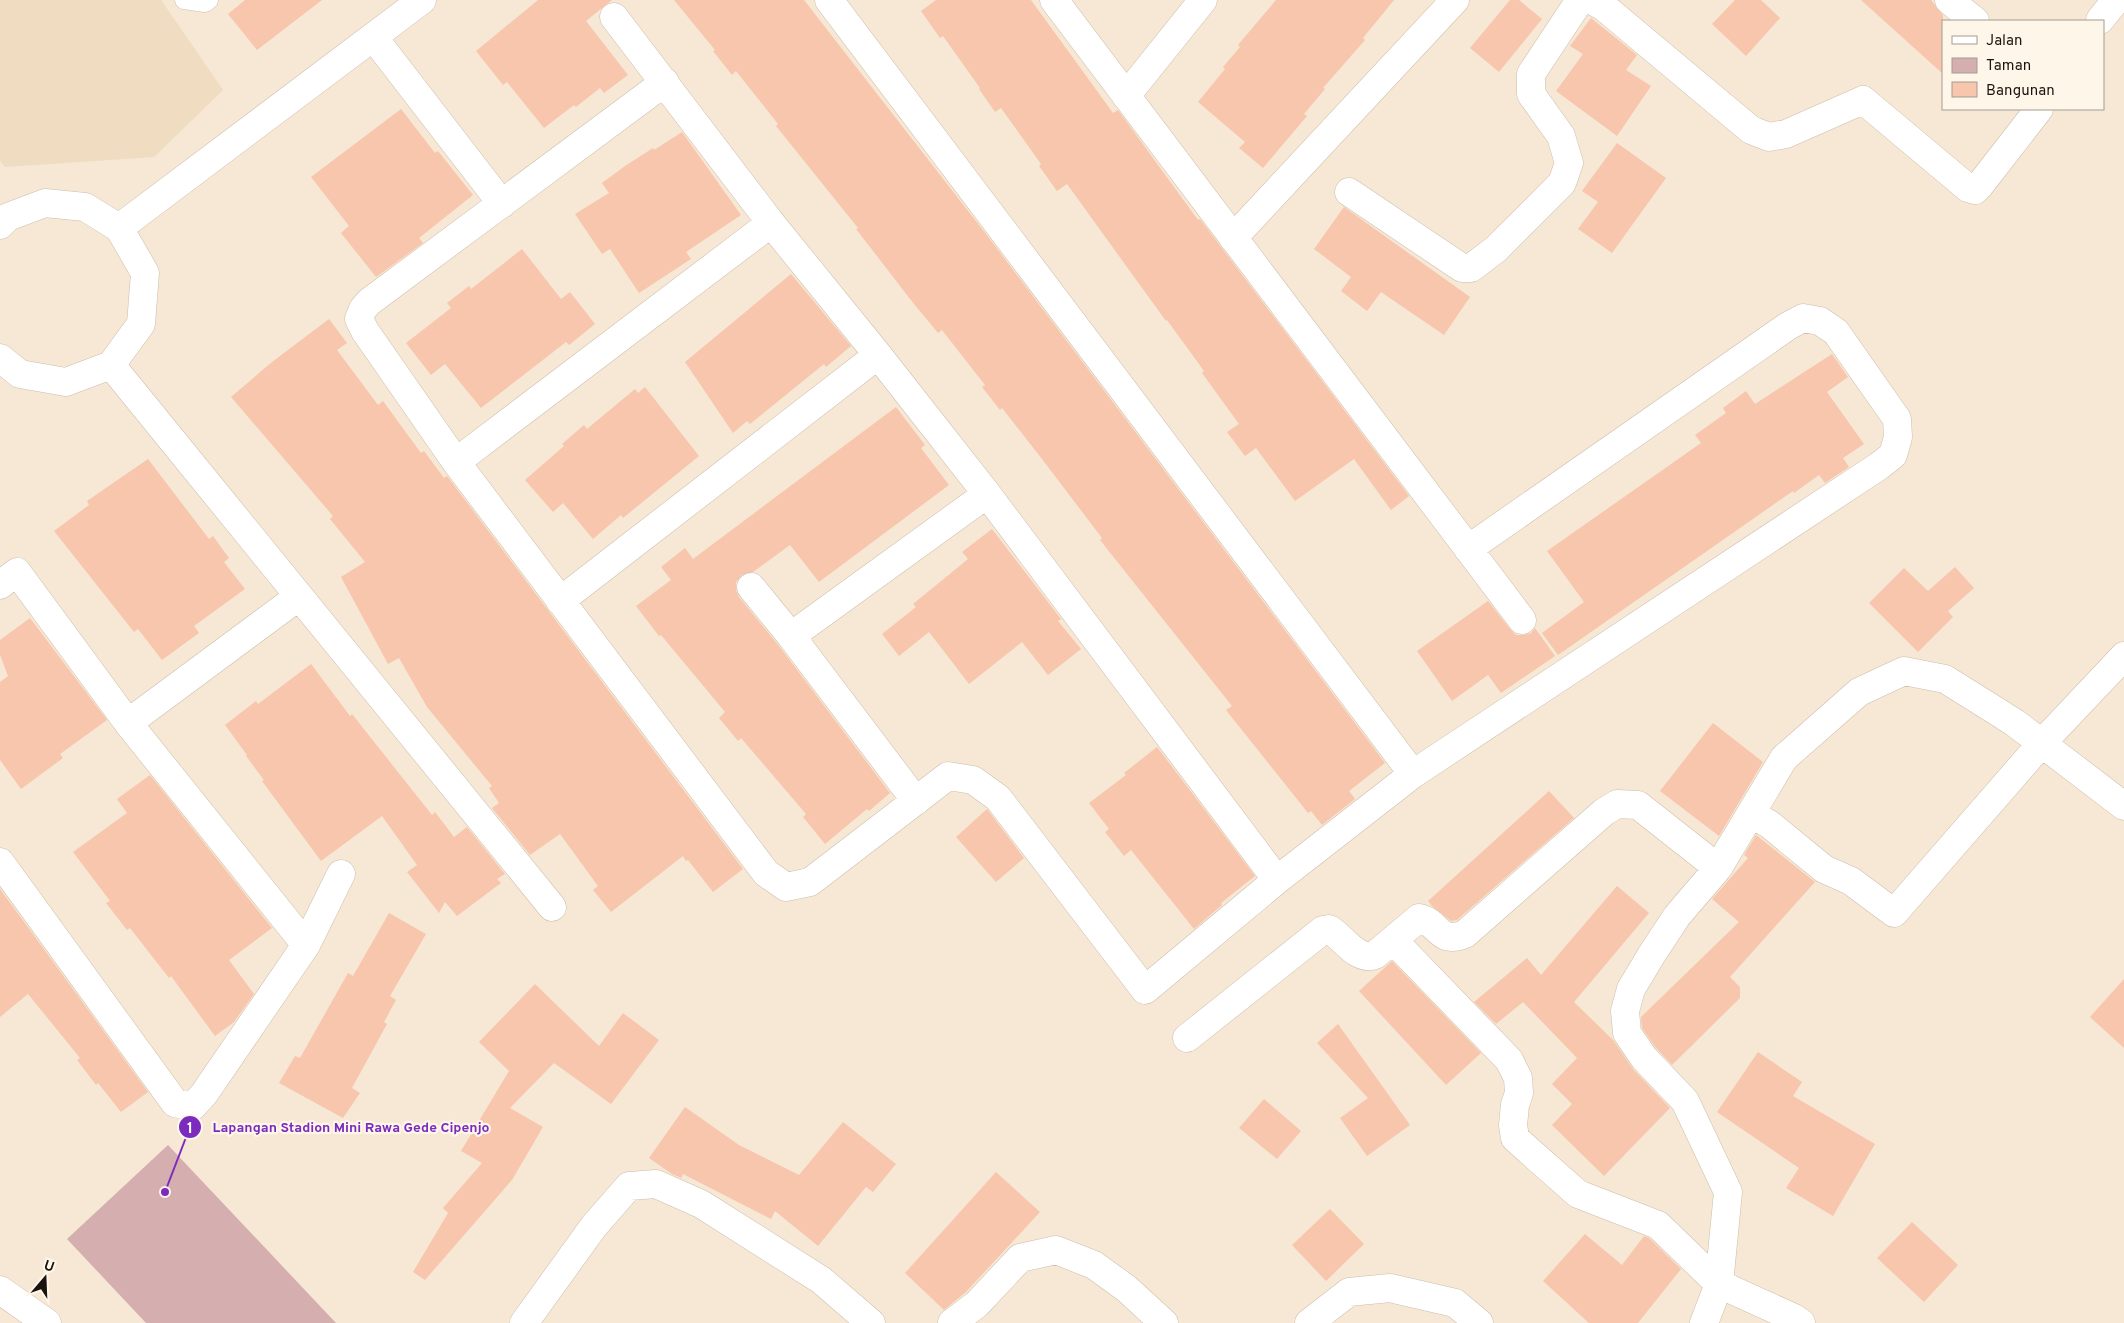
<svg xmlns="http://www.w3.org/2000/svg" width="2124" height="1323" font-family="Overpass,sans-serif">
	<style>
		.built { fill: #efdcc1 }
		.green { fill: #d5afb0 }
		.building { fill: #f8c5ad }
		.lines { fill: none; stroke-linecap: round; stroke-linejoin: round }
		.service-casing { stroke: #ccbeab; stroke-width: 19 }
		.minor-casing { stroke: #ccbeab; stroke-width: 29 }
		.tertiary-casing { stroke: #ccbeab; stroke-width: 29 }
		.service { stroke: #fff; stroke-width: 18 }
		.minor { stroke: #fff; stroke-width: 28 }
		.tertiary { stroke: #fff; stroke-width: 28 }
		.leader { fill: none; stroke: #7b2cbf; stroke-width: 2 }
		.callout-dot { fill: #7b2cbf; stroke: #fff6ea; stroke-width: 2 }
		.mark-label { font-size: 15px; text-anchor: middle; font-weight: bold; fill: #fff }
		.callout-label { font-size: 14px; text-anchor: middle; font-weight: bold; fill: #7b2cbf; stroke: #fff6ea; stroke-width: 4.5; stroke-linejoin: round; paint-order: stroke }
	</style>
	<rect width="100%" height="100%" fill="#f6e8d4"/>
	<!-- built -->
	<path class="built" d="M 0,0 L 161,0 L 223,90 L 154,157 L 5,167 L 0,161 Z"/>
	<!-- green -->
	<path class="green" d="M 168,1145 L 336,1323 L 146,1323 L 67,1239 Z"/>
	<!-- building -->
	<path class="building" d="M 245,0 L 322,0 L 257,50 L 228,14 Z
		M 538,0 L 612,0 L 586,21 L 628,75 L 604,93 L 600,88 L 576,107 L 574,105 L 544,128 L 507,82 L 503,85 L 476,51 Z
		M 674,0 L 804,0 L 986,234 L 1385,763 L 1349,791 L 1355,799 L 1322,825 L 1311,811 L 1308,813 L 1226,710 L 1232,706 L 1100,540 L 1102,538 L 1042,459 L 1002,408 L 1000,410 L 982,387 L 985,385 L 942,330 L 938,333 L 914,304 L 856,229 L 858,228 L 776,126 L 778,124 L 736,71 L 732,75 L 713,51 L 715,50 Z
		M 936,0 L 1031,0 L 1113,113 L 1118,110 L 1198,220 L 1200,219 L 1409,496 L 1391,510 L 1354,459 L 1295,501 L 1256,448 L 1245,456 L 1227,432 L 1239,424 L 1202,373 L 1204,371 L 1167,320 L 1166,321 L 1067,184 L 1057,191 L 1039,166 L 1041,164 L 1001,108 L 995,112 L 979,89 L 980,88 L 943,36 L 940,38 L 921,11 Z
		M 1276,0 L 1394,0 L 1363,38 L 1365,40 L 1323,88 L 1325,89 L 1304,114 L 1307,116 L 1263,168 L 1239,148 L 1245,142 L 1198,102 L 1225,69 L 1223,67 L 1240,47 L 1238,45 Z
		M 1510,0 L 1519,0 L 1542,19 L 1499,72 L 1470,48 Z
		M 1735,0 L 1761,0 L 1780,18 L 1746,56 L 1712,24 Z
		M 1861,0 L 1931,0 L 1943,15 L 1943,74 Z
		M 1591,18 L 1637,55 L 1626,70 L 1651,86 L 1617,136 L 1556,91 L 1583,54 L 1570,46 Z
		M 401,109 L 435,153 L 438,151 L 473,195 L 419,238 L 423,243 L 376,277 L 341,233 L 349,226 L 311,177 Z
		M 682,132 L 741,215 L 686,252 L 691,259 L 639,293 L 610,249 L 602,254 L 575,214 L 609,193 L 602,183 L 625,166 L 653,148 L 654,150 Z
		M 1617,143 L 1666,178 L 1612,253 L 1578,229 L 1598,202 L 1582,191 Z
		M 1344,207 L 1470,297 L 1444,335 L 1381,292 L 1367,311 L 1341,291 L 1351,277 L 1314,249 Z
		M 522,249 L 561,299 L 570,292 L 595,324 L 569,345 L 566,342 L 481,408 L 445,364 L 431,375 L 406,343 L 451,308 L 447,303 L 469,286 L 471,289 Z
		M 791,274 L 851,346 L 826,367 L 824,364 L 750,424 L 747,421 L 733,433 L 685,362 Z
		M 329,319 L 347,343 L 337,350 L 378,405 L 383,401 L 421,453 L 424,451 L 444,478 L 447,476 L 743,869 L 713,892 L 688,860 L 686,861 L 683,856 L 611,912 L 593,890 L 598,886 L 560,834 L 530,855 L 492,808 L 499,803 L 489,788 L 492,786 L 427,707 L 399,658 L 388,664 L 341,577 L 365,562 L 330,519 L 333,516 L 231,397 L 272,362 Z
		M 1832,354 L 1848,377 L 1827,392 L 1864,444 L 1843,458 L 1849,467 L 1825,483 L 1819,475 L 1794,493 L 1793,491 L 1558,655 L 1542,633 L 1584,602 L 1547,551 L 1701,443 L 1695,435 L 1726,413 L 1723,408 L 1746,391 L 1755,404 Z
		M 645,387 L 699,456 L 623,518 L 621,515 L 593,539 L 563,503 L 553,512 L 525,480 L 564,446 L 562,444 L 584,425 L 587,429 L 635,389 L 638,393 Z
		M 896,407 L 925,445 L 921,448 L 949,485 L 819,582 L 790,545 L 753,572 L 742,575 L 736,582 L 736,590 L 739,597 L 779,646 L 890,793 L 869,811 L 867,809 L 825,844 L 803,817 L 806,814 L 741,738 L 738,741 L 719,718 L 725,712 L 661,635 L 659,636 L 636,606 L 671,580 L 661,567 L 685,548 L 693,559 Z
		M 148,459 L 209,539 L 213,536 L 229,558 L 224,562 L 245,589 L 194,626 L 199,633 L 162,660 L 138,629 L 134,632 L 54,531 L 89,505 L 87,501 Z
		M 992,529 L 1061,619 L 1058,621 L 1081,649 L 1048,675 L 1022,642 L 969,684 L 929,632 L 899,656 L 882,634 L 916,607 L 913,604 L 968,559 L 962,552 Z
		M 1955,567 L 1974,588 L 1948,611 L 1953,617 L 1918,652 L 1869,603 L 1904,568 L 1928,591 Z
		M 1488,601 L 1510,629 L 1516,635 L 1524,635 L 1531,633 L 1535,628 L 1555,656 L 1501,693 L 1488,675 L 1452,701 L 1417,651 Z
		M 30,618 L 107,720 L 60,754 L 63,758 L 21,789 L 0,760 L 0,682 L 8,676 L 0,655 L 0,640 Z
		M 311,664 L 350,716 L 352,714 L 432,815 L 435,812 L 454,837 L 467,827 L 505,874 L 497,879 L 501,883 L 457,916 L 445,902 L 439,913 L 407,872 L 417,865 L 382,816 L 321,861 L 262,781 L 264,780 L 246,756 L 247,755 L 225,725 L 256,701 L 258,704 Z
		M 1713,723 L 1763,762 L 1719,836 L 1660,791 Z
		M 1157,747 L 1255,876 L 1221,903 L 1222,905 L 1194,929 L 1131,850 L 1124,856 L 1105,832 L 1109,829 L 1089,803 L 1126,775 L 1124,773 Z
		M 150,775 L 272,928 L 229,960 L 254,994 L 234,1022 L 215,1036 L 171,976 L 169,978 L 130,928 L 127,930 L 106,903 L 110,901 L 73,852 L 127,813 L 117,799 Z
		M 1549,791 L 1574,818 L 1457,920 L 1451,921 L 1432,906 L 1428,901 Z
		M 987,809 L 1024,858 L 996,882 L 956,837 Z
		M 1756,835 L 1815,882 L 1730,977 L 1740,987 L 1740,998 L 1672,1065 L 1656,1048 L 1642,1028 L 1641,1017 L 1739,922 L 1712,899 L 1748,858 L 1744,855 Z
		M 1617,886 L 1649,913 L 1574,1002 L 1613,1040 L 1633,1069 L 1670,1108 L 1604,1176 L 1552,1125 L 1572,1104 L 1552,1084 L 1577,1058 L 1523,1002 L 1496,1024 L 1474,1002 L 1527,958 L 1541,975 Z
		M 0,889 L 148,1092 L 121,1112 L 98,1083 L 96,1085 L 77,1060 L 80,1058 L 28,994 L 0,1017 Z
		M 389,913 L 426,934 L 390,996 L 396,1000 L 384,1022 L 387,1024 L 352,1088 L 360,1093 L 343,1118 L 279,1083 L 295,1056 L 300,1058 L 348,973 L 353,976 Z
		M 1392,961 L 1481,1053 L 1446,1085 L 1359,991 Z
		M 2124,979 L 2124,1048 L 2090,1017 Z
		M 535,984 L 599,1046 L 623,1013 L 659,1040 L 611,1104 L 554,1063 L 510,1108 L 543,1127 L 512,1180 L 425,1280 L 413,1272 L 448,1213 L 443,1208 L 482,1163 L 461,1151 L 509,1071 L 479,1042 Z
		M 1338,1024 L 1410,1125 L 1367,1156 L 1340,1118 L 1368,1098 L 1317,1043 Z
		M 1758,1052 L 1802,1082 L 1793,1096 L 1875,1144 L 1833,1216 L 1786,1188 L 1799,1168 L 1717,1112 Z
		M 1264,1099 L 1301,1131 L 1277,1159 L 1239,1128 Z
		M 685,1107 L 739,1145 L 799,1175 L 843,1122 L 896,1164 L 873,1192 L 866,1187 L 818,1246 L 775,1211 L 771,1219 L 683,1174 L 681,1178 L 672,1174 L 649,1158 Z
		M 996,1172 L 1040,1212 L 966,1292 L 944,1310 L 905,1273 Z
		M 1330,1209 L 1364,1244 L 1326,1281 L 1292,1245 Z
		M 1912,1222 L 1958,1265 L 1924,1302 L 1877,1258 Z
		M 1585,1234 L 1622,1265 L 1644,1236 L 1649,1238 L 1681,1269 L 1638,1323 L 1589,1323 L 1543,1281 Z"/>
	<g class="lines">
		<defs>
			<path id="service" d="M 184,0 L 205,3 L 209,0"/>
			<path id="minor" d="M 829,0 L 1413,774
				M 1054,0 L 1522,620
				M 1591,0 L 1604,7 L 1751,130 L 1769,137 L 1786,134 L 1863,100 L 1968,188 L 1975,190 L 1980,185 L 2039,109
				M 1949,0 L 1975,21
				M 614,17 L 771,223 L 878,355 L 987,494 L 1277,880
				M 2100,20 L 2116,0
				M 374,38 L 502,204
				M 665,82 L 369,302 L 363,309 L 359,319 L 365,331 L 456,462 L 766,873 L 786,887 L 810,882 L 948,776 L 973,780 L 998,798 L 1145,990 L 1277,880 L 1413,774 L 1879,466 L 1893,455 L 1898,437 L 1897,419 L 1836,332 L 1820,321 L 1803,318 L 1788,326 L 1468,549
				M 1126,96 L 1203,0
				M 1349,192 L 1462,268 L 1471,268 L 1496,249 L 1562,183 L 1569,163 L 1561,136 L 1531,94 L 1531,74 L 1580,0
				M 1233,238 L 1455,0
				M 111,365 L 552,907
				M 456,462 L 771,223
				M 0,585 L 17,572 L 128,723 L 306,945
				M 751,587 L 791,636 L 916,801
				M 560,601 L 878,355
				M 791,636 L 987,494
				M 128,723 L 298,597
				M 1751,814 L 1769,824 L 1824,869 L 1851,881 L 1894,913 L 2041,744 L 2124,656
				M 0,862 L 175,1103 L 192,1107 L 204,1094 L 306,945 L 341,874
				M 1393,940 L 1509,1060 L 1518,1078 L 1519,1093 L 1515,1105 L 1513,1125 L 1515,1138 L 1526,1148 L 1578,1194 L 1658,1225 L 1719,1284 L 1794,1318 L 1801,1323
				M 1187,1038 L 1323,930 L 1329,929 C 1343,937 1357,962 1375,955 L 1419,918 C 1440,922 1437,945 1465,934 L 1604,812 L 1617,804 L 1638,805 L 1718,868
				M 0,1290 L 47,1323
				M 524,1323 L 594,1226 L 629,1186 L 656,1184 L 701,1204 L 821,1280 L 871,1323
				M 952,1323 L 977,1304 L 1020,1258 L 1056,1250 L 1094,1265 L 1127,1289 L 1164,1323
				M 1309,1323 L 1349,1292 L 1390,1288 L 1455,1303 L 1479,1323
				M 1704,1323 L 1719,1284 L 1728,1192 L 1685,1101 L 1644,1058 L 1627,1033 L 1625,1011 L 1631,989 L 1652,954 L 1677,916 L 1718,868 L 1784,758 L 1859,692 L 1904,671 L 1945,679 L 1993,709 L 2015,723 L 2124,806"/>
			<path id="tertiary" d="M 0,225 L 8,217 L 45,203 L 85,207 L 119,228 L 145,273 L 141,324 L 111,365 L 66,382 L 20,374 L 0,358
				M 119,228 L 422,0"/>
		</defs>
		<!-- service casing -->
		<use href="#service" class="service-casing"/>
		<!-- minor casing -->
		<use href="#minor" class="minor-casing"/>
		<!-- tertiary casing -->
		<use href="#tertiary" class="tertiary-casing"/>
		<!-- service -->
		<use href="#service" class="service"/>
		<!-- minor -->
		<use href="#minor" class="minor"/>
		<!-- tertiary -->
		<use href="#tertiary" class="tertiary"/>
	</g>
	<!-- callouts -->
	<path class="leader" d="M165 1192L190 1127"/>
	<g class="callout-dot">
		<circle cx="165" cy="1192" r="5"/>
		<circle cx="190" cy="1127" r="12"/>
	</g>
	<g class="mark-label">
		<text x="190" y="1133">1</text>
	</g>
	<g class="callout-label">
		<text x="351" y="1132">Lapangan Stadion Mini Rawa Gede Cipenjo</text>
	</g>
	<!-- legend -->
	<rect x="1942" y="20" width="162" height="90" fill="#fff6ea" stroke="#a39c92"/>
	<rect x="1952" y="36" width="25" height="8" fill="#ffffff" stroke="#a39c92"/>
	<text x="1986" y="45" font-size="15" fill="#19140d">Jalan</text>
	<rect x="1952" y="58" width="25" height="15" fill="#d5afb0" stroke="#a39c92"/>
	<text x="1986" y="70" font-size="15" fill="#19140d">Taman</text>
	<rect x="1952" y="82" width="25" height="15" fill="#f8c5ad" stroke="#a39c92"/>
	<text x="1986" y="95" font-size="15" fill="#19140d">Bangunan</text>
	<!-- north arrow -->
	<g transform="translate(45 1278) rotate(19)" stroke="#fff6ea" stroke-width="4" paint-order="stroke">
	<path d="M0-4L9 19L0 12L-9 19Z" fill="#19140d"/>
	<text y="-8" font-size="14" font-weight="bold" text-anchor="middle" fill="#19140d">U</text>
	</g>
</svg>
